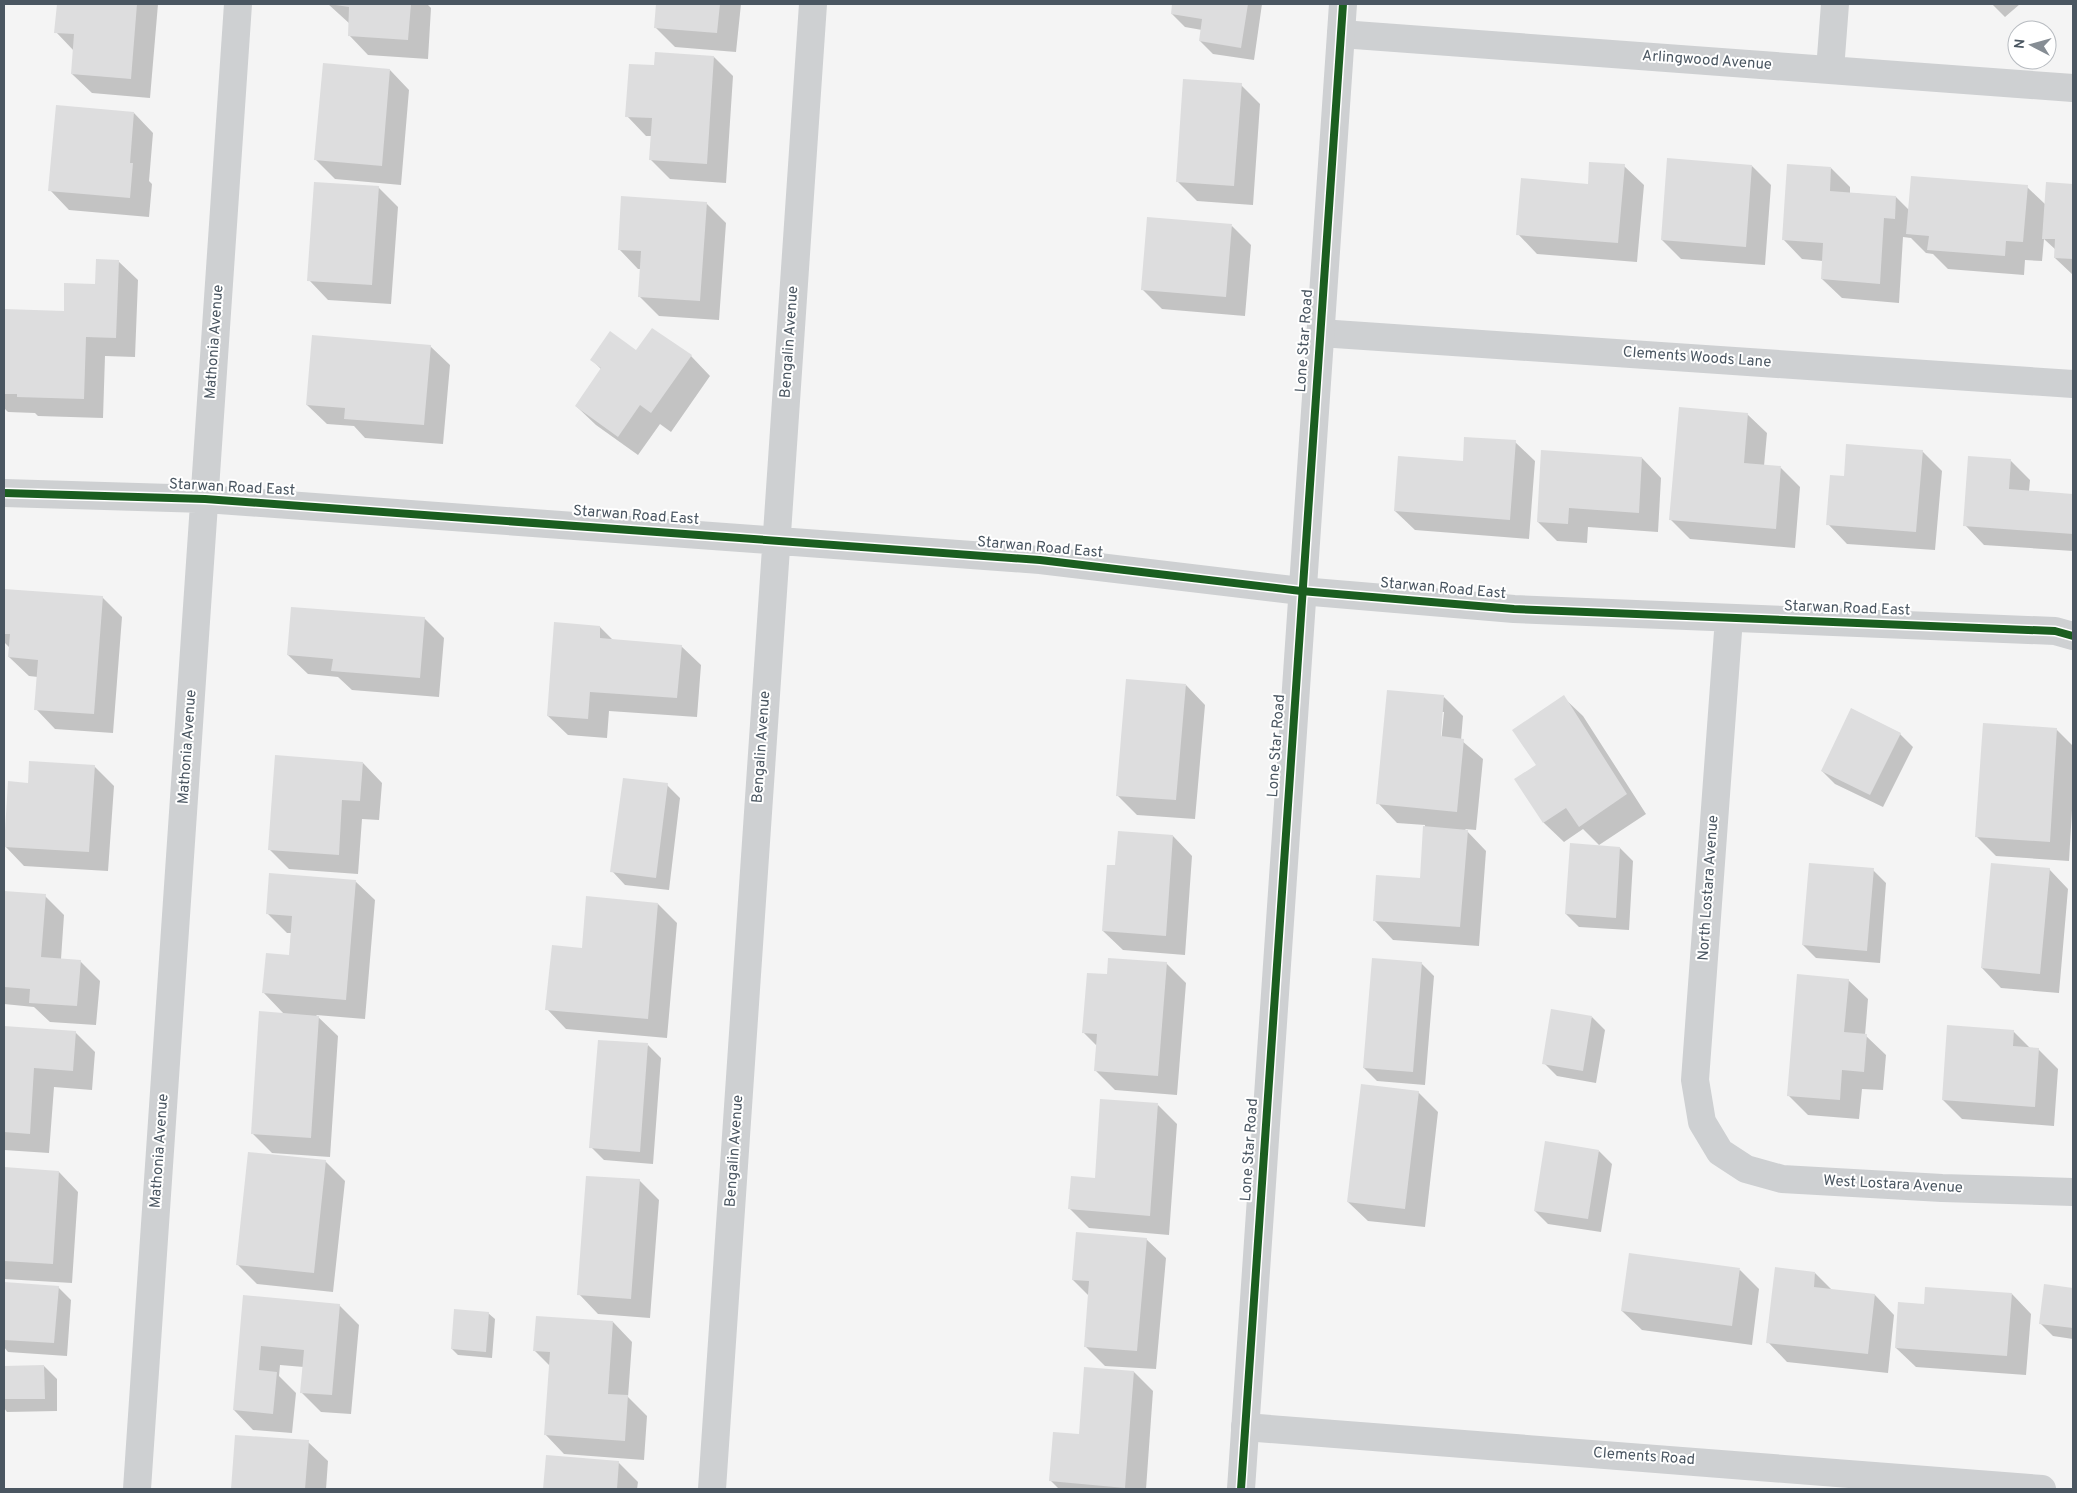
<svg xmlns="http://www.w3.org/2000/svg" width="2077" height="1493" font-family="Overpass,sans-serif">
	<style>
		.shadow { fill: #0003; fill-rule: evenodd }
		.building { fill: #ddddde }
		.lines { fill: none; stroke-linecap: round; stroke-linejoin: round }
		.minor { stroke: #ced0d2; stroke-width: 28 }
		.tertiary { stroke: #ced0d2; stroke-width: 28 }
		.cycleway-casing { stroke: #fff; stroke-width: 11 }
		.cycleway { stroke: #1b5e20; stroke-width: 8 }
		.labels { text-anchor: middle; dominant-baseline: central; stroke-width: 4; stroke-linejoin: round; paint-order: stroke }
		.street-label { font-size: 15px; fill: #4a5661; stroke: #fff }
	</style>
	<rect width="100%" height="100%" fill="#f4f4f4"/>
	<!-- shadow -->
	<path class="shadow" d="M 58,4 L 158,4 L 150,98 L 92,93 L 72,74 L 74,51 L 56,32 Z
		M 328,4 L 427,4 L 431,8 L 428,59 L 368,55 L 349,35 L 350,24 Z
		M 657,4 L 741,4 L 736,52 L 675,47 L 655,27 Z
		M 1173,4 L 1262,4 L 1254,60 L 1213,54 L 1200,41 L 1202,30 L 1185,27 L 1172,14 Z
		M 1992,4 L 2020,4 L 2005,17 Z
		M 714,57 L 733,76 L 726,183 L 670,179 L 650,159 L 652,136 L 646,136 L 627,116 L 656,67 Z
		M 390,70 L 409,90 L 401,185 L 335,179 L 315,159 Z
		M 1241,85 L 1260,104 L 1253,205 L 1197,201 L 1177,181 Z
		M 134,113 L 153,133 L 149,181 L 152,184 L 149,217 L 69,210 L 50,190 Z
		M 1624,166 L 1644,185 L 1637,262 L 1537,254 L 1518,234 L 1589,185 Z
		M 1752,166 L 1771,185 L 1765,265 L 1681,259 L 1662,240 Z
		M 1831,168 L 1850,187 L 1850,193 L 1896,197 L 1909,210 L 2027,187 L 2046,205 L 2047,183 L 2073,185 L 2073,275 L 2055,258 L 2056,250 L 2044,239 L 2042,261 L 2025,260 L 2024,275 L 1948,269 L 1933,254 L 1926,253 L 1911,238 L 1903,237 L 1899,303 L 1842,298 L 1822,279 L 1823,261 L 1802,259 L 1783,239 Z
		M 378,187 L 398,207 L 391,304 L 328,300 L 309,280 Z
		M 706,203 L 726,223 L 719,320 L 659,316 L 640,297 L 642,269 L 638,269 L 619,249 Z
		M 1232,226 L 1251,245 L 1245,316 L 1162,309 L 1142,289 Z
		M 118,261 L 138,280 L 135,357 L 105,356 L 103,418 L 38,416 L 35,413 L 8,412 L 4,408 L 4,310 L 65,312 L 96,286 Z
		M 652,330 L 691,356 L 710,376 L 671,432 L 660,424 L 638,455 L 596,425 L 576,406 L 602,370 L 592,360 L 637,352 Z
		M 430,346 L 450,365 L 443,444 L 365,438 L 354,426 L 327,424 L 307,405 Z
		M 1747,414 L 1767,433 L 1764,466 L 1781,468 L 1800,487 L 1795,548 L 1690,539 L 1670,519 Z
		M 1515,442 L 1535,461 L 1529,539 L 1415,530 L 1395,511 L 1464,462 Z
		M 1922,451 L 1942,471 L 1935,550 L 1847,544 L 1828,524 L 1845,477 Z
		M 1642,458 L 1661,478 L 1658,532 L 1588,527 L 1587,543 L 1557,541 L 1538,522 Z
		M 2010,460 L 2030,480 L 2029,491 L 2073,495 L 2073,551 L 1984,545 L 1965,525 Z
		M 4,590 L 102,597 L 122,617 L 113,733 L 55,729 L 36,709 L 38,677 L 29,676 L 9,657 L 10,648 L 4,642 Z
		M 424,618 L 444,638 L 439,697 L 352,690 L 338,677 L 308,674 L 288,655 Z
		M 600,627 L 613,640 L 681,646 L 701,665 L 697,717 L 609,711 L 607,738 L 568,735 L 548,716 Z
		M 1186,685 L 1205,705 L 1195,819 L 1137,815 L 1117,795 Z
		M 1444,697 L 1463,716 L 1461,740 L 1483,759 L 1476,830 L 1465,829 L 1486,851 L 1479,946 L 1393,940 L 1374,920 L 1421,880 L 1425,825 L 1397,823 L 1378,803 ZM 1442,712 L 1444,712 L 1441,743 L 1439,742 Z
		M 1563,697 L 1583,716 L 1646,814 L 1599,845 L 1583,829 L 1564,842 L 1544,823 L 1516,779 L 1537,765 Z
		M 2056,729 L 2073,746 L 2073,793 L 2069,861 L 1996,856 L 1976,836 Z
		M 1900,734 L 1913,747 L 1883,807 L 1835,784 L 1822,771 Z
		M 363,763 L 382,783 L 379,820 L 362,819 L 358,874 L 289,869 L 269,849 Z
		M 94,766 L 114,786 L 108,871 L 24,866 L 5,846 L 30,784 Z
		M 667,785 L 680,798 L 669,890 L 625,885 L 612,871 Z
		M 1173,836 L 1192,856 L 1185,955 L 1123,950 L 1103,931 L 1117,867 Z
		M 1620,848 L 1633,861 L 1629,930 L 1579,927 L 1566,914 Z
		M 2049,869 L 2068,889 L 2059,993 L 2001,988 L 1982,968 Z
		M 1873,870 L 1886,883 L 1880,963 L 1816,958 L 1803,945 Z
		M 355,881 L 375,900 L 365,1019 L 316,1015 L 338,1036 L 330,1157 L 272,1153 L 252,1133 L 285,1015 L 263,992 L 290,956 L 292,933 L 287,933 L 267,913 Z
		M 4,893 L 45,896 L 64,915 L 61,959 L 80,961 L 100,981 L 96,1025 L 50,1022 L 34,1007 L 4,1004 Z
		M 658,904 L 677,923 L 667,1038 L 566,1029 L 547,1009 L 583,950 Z
		M 1166,963 L 1186,983 L 1177,1095 L 1115,1090 L 1095,1070 L 1097,1046 L 1083,1032 L 1108,975 Z
		M 1421,963 L 1434,976 L 1425,1085 L 1377,1081 L 1364,1068 Z
		M 1848,980 L 1868,999 L 1865,1035 L 1886,1055 L 1883,1090 L 1862,1089 L 1859,1119 L 1808,1115 L 1788,1095 Z
		M 1592,1017 L 1605,1030 L 1596,1083 L 1557,1076 L 1544,1063 Z
		M 4,1027 L 75,1032 L 95,1052 L 92,1090 L 54,1087 L 49,1153 L 4,1150 Z
		M 2013,1031 L 2031,1049 L 2038,1049 L 2058,1069 L 2054,1126 L 1962,1119 L 1943,1100 Z
		M 648,1045 L 661,1058 L 653,1164 L 604,1160 L 591,1147 Z
		M 1418,1092 L 1438,1112 L 1425,1227 L 1368,1221 L 1348,1202 Z
		M 1158,1105 L 1177,1124 L 1169,1235 L 1089,1228 L 1070,1209 Z
		M 1599,1151 L 1612,1164 L 1601,1232 L 1548,1224 L 1535,1211 Z
		M 325,1161 L 345,1181 L 333,1292 L 257,1284 L 238,1265 Z
		M 4,1169 L 59,1172 L 78,1192 L 72,1283 L 4,1279 Z
		M 639,1180 L 659,1200 L 650,1318 L 598,1314 L 579,1294 Z
		M 1146,1239 L 1166,1258 L 1156,1369 L 1105,1366 L 1085,1346 L 1089,1296 L 1073,1280 Z
		M 1740,1270 L 1759,1289 L 1752,1345 L 1642,1330 L 1622,1311 Z
		M 1815,1273 L 1832,1290 L 1875,1295 L 1894,1315 L 1888,1373 L 1787,1362 L 1768,1342 Z
		M 4,1284 L 58,1287 L 71,1300 L 67,1356 L 8,1352 L 4,1347 Z
		M 2045,1285 L 2073,1289 L 2073,1339 L 2053,1336 L 2040,1323 Z
		M 2012,1294 L 2031,1314 L 2026,1375 L 1916,1367 L 1896,1348 L 1925,1305 Z
		M 244,1297 L 339,1305 L 359,1325 L 351,1414 L 321,1412 L 301,1392 L 304,1367 L 280,1365 L 279,1376 L 296,1393 L 292,1433 L 253,1430 L 234,1410 Z
		M 488,1313 L 495,1319 L 492,1358 L 458,1355 L 452,1349 Z
		M 613,1322 L 632,1342 L 628,1397 L 647,1416 L 644,1460 L 564,1454 L 545,1434 L 550,1366 L 534,1350 Z
		M 44,1366 L 57,1379 L 57,1411 L 7,1412 L 4,1408 L 4,1367 Z
		M 1085,1368 L 1134,1372 L 1153,1391 L 1146,1489 L 1059,1489 L 1051,1481 L 1080,1435 Z
		M 236,1436 L 308,1442 L 328,1461 L 326,1489 L 232,1489 Z
		M 547,1457 L 618,1462 L 638,1482 L 637,1489 L 544,1489 Z"/>
	<!-- building -->
	<path class="building" d="M 57,4 L 137,4 L 131,79 L 71,74 L 74,34 L 54,33 Z
		M 329,4 L 411,4 L 408,40 L 348,36 L 349,7 Z
		M 656,4 L 720,4 L 717,33 L 654,28 Z
		M 1172,4 L 1248,4 L 1241,48 L 1199,41 L 1202,19 L 1171,14 Z
		M 655,52 L 714,56 L 707,164 L 649,160 L 652,118 L 625,117 L 629,64 L 654,65 Z
		M 323,63 L 390,69 L 382,166 L 314,160 Z
		M 1183,79 L 1242,83 L 1234,186 L 1176,182 Z
		M 56,105 L 134,112 L 130,163 L 133,163 L 130,198 L 48,191 Z
		M 1667,158 L 1752,165 L 1746,247 L 1661,240 Z
		M 1589,162 L 1625,164 L 1618,243 L 1516,235 L 1521,178 L 1588,184 Z
		M 1787,164 L 1831,167 L 1830,191 L 1896,196 L 1895,219 L 1884,218 L 1880,284 L 1821,279 L 1823,243 L 1782,240 Z
		M 1911,176 L 2028,185 L 2023,242 L 2006,241 L 2005,256 L 1927,250 L 1929,236 L 1906,234 Z
		M 314,182 L 379,186 L 372,285 L 307,281 Z
		M 2046,182 L 2073,184 L 2073,259 L 2054,258 L 2055,239 L 2042,239 Z
		M 621,196 L 707,202 L 700,301 L 638,297 L 641,251 L 618,250 Z
		M 1147,217 L 1232,224 L 1226,297 L 1141,290 Z
		M 96,259 L 119,260 L 116,338 L 86,337 L 84,399 L 17,397 L 17,394 L 4,394 L 4,309 L 64,311 L 64,283 L 95,284 Z
		M 652,328 L 692,355 L 651,413 L 640,405 L 618,437 L 575,406 L 601,368 L 590,360 L 610,331 L 636,350 Z
		M 312,335 L 431,345 L 424,425 L 344,419 L 345,408 L 306,405 Z
		M 1679,407 L 1748,413 L 1744,463 L 1781,466 L 1776,529 L 1669,520 Z
		M 1464,437 L 1516,440 L 1510,520 L 1394,511 L 1398,456 L 1463,461 Z
		M 1846,444 L 1923,450 L 1916,532 L 1826,525 L 1830,475 L 1844,476 Z
		M 1541,450 L 1642,457 L 1639,513 L 1569,508 L 1568,524 L 1537,522 Z
		M 1968,456 L 2011,459 L 2009,489 L 2073,494 L 2073,534 L 1963,526 Z
		M 4,589 L 103,596 L 94,714 L 34,710 L 38,660 L 8,657 L 10,634 L 4,634 Z
		M 291,607 L 425,617 L 420,678 L 331,671 L 333,659 L 287,655 Z
		M 554,622 L 600,626 L 600,638 L 682,645 L 677,698 L 590,692 L 588,719 L 547,716 Z
		M 1126,679 L 1186,684 L 1176,800 L 1116,796 Z
		M 1387,690 L 1444,695 L 1441,736 L 1464,739 L 1457,812 L 1376,804 Z
		M 1564,695 L 1627,794 L 1579,827 L 1566,808 L 1543,823 L 1514,779 L 1536,765 L 1512,730 Z
		M 1851,708 L 1901,733 L 1870,795 L 1821,771 Z
		M 1983,723 L 2057,728 L 2050,842 L 1975,837 Z
		M 275,755 L 363,762 L 360,801 L 342,800 L 339,855 L 268,850 Z
		M 29,761 L 95,765 L 89,852 L 4,847 L 8,781 L 28,783 Z
		M 623,778 L 668,783 L 656,878 L 610,872 Z
		M 1423,826 L 1468,830 L 1460,927 L 1373,921 L 1376,875 L 1420,878 Z
		M 1118,831 L 1173,835 L 1166,936 L 1102,931 L 1107,865 L 1115,865 Z
		M 1570,843 L 1620,847 L 1616,918 L 1565,914 Z
		M 1809,863 L 1874,868 L 1867,951 L 1802,945 Z
		M 1991,863 L 2050,868 L 2040,974 L 1981,968 Z
		M 269,873 L 356,880 L 346,1000 L 262,993 L 266,953 L 289,955 L 292,916 L 266,914 Z
		M 4,891 L 46,894 L 41,957 L 81,960 L 77,1006 L 29,1003 L 30,989 L 4,987 Z
		M 586,896 L 658,903 L 648,1019 L 545,1010 L 552,945 L 582,948 Z
		M 1108,958 L 1167,962 L 1158,1076 L 1094,1071 L 1097,1034 L 1082,1033 L 1087,973 L 1107,974 Z
		M 1372,958 L 1422,962 L 1413,1072 L 1363,1068 Z
		M 1797,974 L 1849,979 L 1844,1032 L 1867,1034 L 1864,1072 L 1842,1070 L 1840,1100 L 1787,1096 Z
		M 1551,1009 L 1592,1016 L 1583,1071 L 1542,1064 Z
		M 259,1011 L 319,1016 L 311,1138 L 251,1134 Z
		M 1947,1025 L 2014,1030 L 2013,1046 L 2039,1048 L 2035,1107 L 1942,1100 Z
		M 4,1026 L 76,1031 L 73,1071 L 34,1068 L 30,1134 L 4,1132 Z
		M 598,1040 L 648,1043 L 640,1152 L 589,1148 Z
		M 1361,1084 L 1419,1091 L 1405,1209 L 1347,1202 Z
		M 1100,1099 L 1158,1103 L 1150,1216 L 1068,1209 L 1071,1176 L 1095,1178 Z
		M 1545,1141 L 1599,1150 L 1588,1219 L 1534,1211 Z
		M 248,1152 L 326,1160 L 314,1273 L 236,1265 Z
		M 4,1167 L 59,1171 L 53,1264 L 4,1261 Z
		M 586,1176 L 640,1179 L 631,1299 L 577,1295 Z
		M 1076,1232 L 1147,1238 L 1137,1351 L 1084,1347 L 1089,1281 L 1072,1280 Z
		M 1629,1253 L 1740,1268 L 1732,1326 L 1621,1311 Z
		M 1775,1267 L 1815,1272 L 1814,1287 L 1875,1294 L 1868,1354 L 1766,1343 Z
		M 4,1282 L 59,1286 L 54,1343 L 4,1340 Z
		M 2044,1284 L 2073,1288 L 2073,1328 L 2039,1324 Z
		M 1925,1287 L 2012,1293 L 2007,1356 L 1895,1348 L 1898,1302 L 1924,1304 Z
		M 243,1295 L 340,1304 L 332,1395 L 300,1393 L 304,1350 L 261,1346 L 259,1370 L 277,1372 L 273,1414 L 233,1410 Z
		M 454,1309 L 489,1312 L 486,1352 L 451,1349 Z
		M 536,1316 L 613,1321 L 608,1394 L 628,1395 L 625,1441 L 544,1435 L 550,1352 L 533,1351 Z
		M 44,1365 L 45,1399 L 4,1399 L 4,1366 Z
		M 1084,1367 L 1134,1371 L 1125,1488 L 1049,1481 L 1053,1432 L 1079,1434 Z
		M 235,1435 L 309,1440 L 305,1489 L 231,1489 Z
		M 546,1455 L 619,1461 L 617,1489 L 543,1489 Z"/>
	<g class="lines">
		<!-- minor -->
		<path class="minor" d="M 1341,34 L 2073,88
			M 1830,70 L 1835,4
			M 1320,333 L 2073,384
			M 4,493 L 205,499 L 1040,560 L 1301,591 L 1514,609 L 2055,631 L 2073,636
			M 1729,618 L 1695,1080 L 1702,1122 L 1720,1152 L 1746,1169 L 1782,1179 L 1942,1188 L 2073,1192
			M 1245,1427 L 2042,1489
			M 137,1489 L 238,4
			M 712,1489 L 813,4"/>
		<!-- tertiary -->
		<path class="tertiary" d="M 1241,1489 L 1343,4"/>
		<defs>
			<path id="cycleway" d="M 4,493 L 205,499 L 1040,560 L 1301,591 L 1514,609 L 2055,631 L 2073,636
				M 1241,1489 L 1343,4"/>
		</defs>
		<!-- cycleway casing -->
		<use href="#cycleway" class="cycleway-casing"/>
		<!-- cycleway -->
		<use href="#cycleway" class="cycleway"/>
	</g>
	<g class="labels">
		<!-- street labels -->
		<g class="street-label">
			<text transform="translate(1707 61) rotate(4)">Arlingwood Avenue</text>
			<text transform="translate(1305 341) rotate(-86)">Lone Star Road</text>
			<text transform="translate(215 342) rotate(-86)">Mathonia Avenue</text>
			<text transform="translate(790 342) rotate(-86)">Bengalin Avenue</text>
			<text transform="translate(1697 358) rotate(4)">Clements Woods Lane</text>
			<text transform="translate(232 488) rotate(3)">Starwan Road East</text>
			<text transform="translate(636 516) rotate(4)">Starwan Road East</text>
			<text transform="translate(1040 548) rotate(5)">Starwan Road East</text>
			<text transform="translate(1443 589) rotate(5)">Starwan Road East</text>
			<text transform="translate(1847 609) rotate(2)">Starwan Road East</text>
			<text transform="translate(1277 746) rotate(-86)">Lone Star Road</text>
			<text transform="translate(188 747) rotate(-86)">Mathonia Avenue</text>
			<text transform="translate(762 747) rotate(-86)">Bengalin Avenue</text>
			<text transform="translate(1709 888) rotate(-86)">North Lostara Avenue</text>
			<text transform="translate(1250 1150) rotate(-86)">Lone Star Road</text>
			<text transform="translate(160 1151) rotate(-86)">Mathonia Avenue</text>
			<text transform="translate(735 1151) rotate(-86)">Bengalin Avenue</text>
			<text transform="translate(1893 1185) rotate(3)">West Lostara Avenue</text>
			<text transform="translate(1644 1457) rotate(4)">Clements Road</text>
		</g>
	</g>
	<!-- border -->
	<rect width="2077" height="1493" fill="none" stroke="#4a5661" stroke-width="10"/>
	<!-- north arrow -->
	<g transform="translate(2032 45) rotate(276)"><circle r="24" fill="#ffffff" stroke="#b7bbc0"/>
	<path d="M0-4L9 19L0 12L-9 19Z" fill="#868d94"/>
	<text y="-8" font-size="14" font-weight="bold" text-anchor="middle" fill="#4a5661">N</text>
	</g>
</svg>
